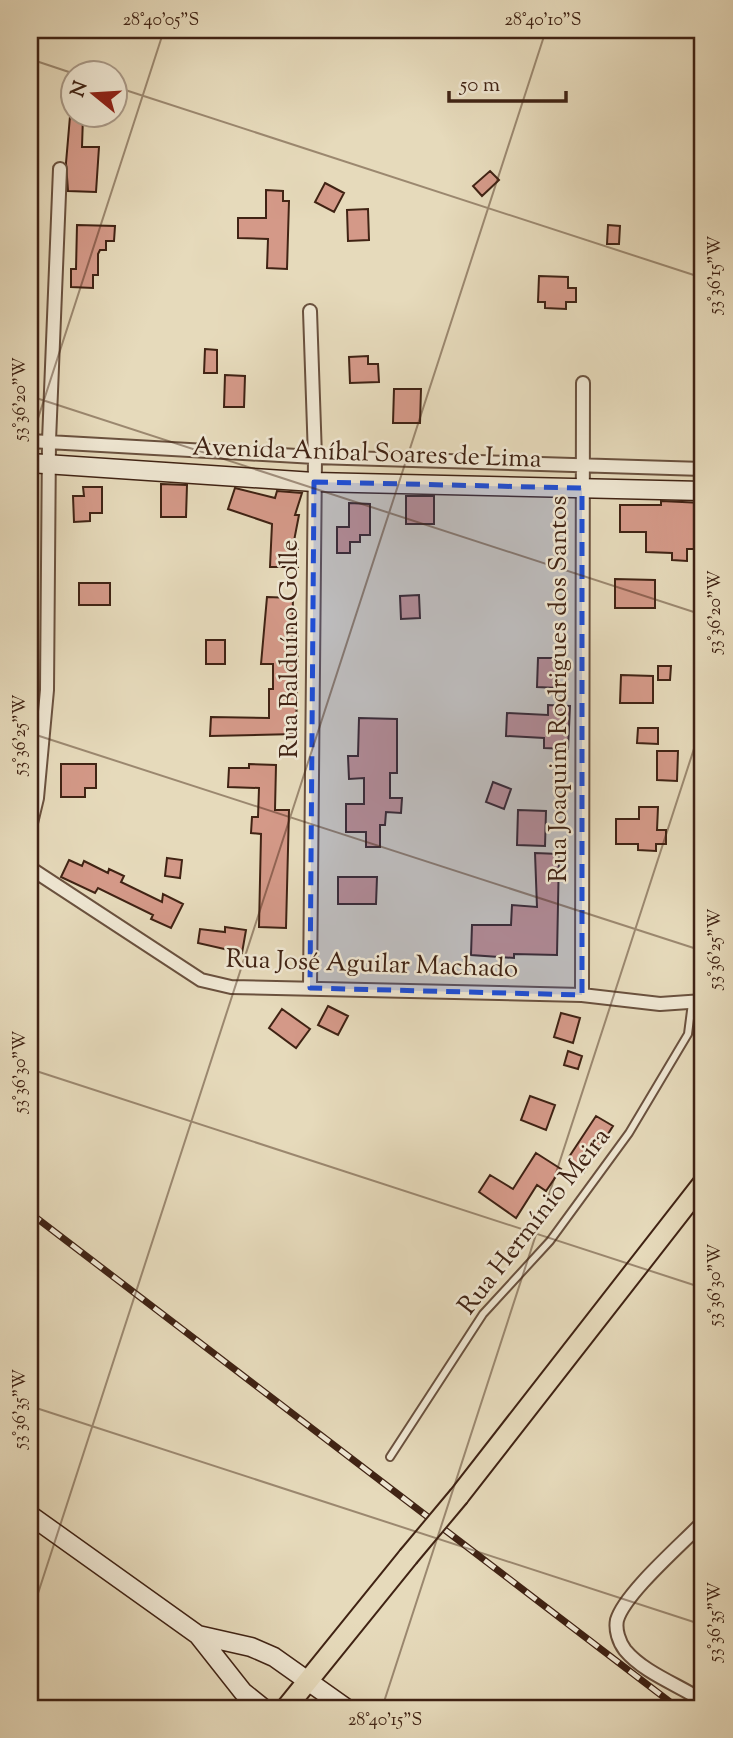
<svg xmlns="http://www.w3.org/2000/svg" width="733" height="1738" font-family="'Sorts Mill Goudy',serif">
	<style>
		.building { fill: #d49988; stroke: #402314; stroke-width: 2 }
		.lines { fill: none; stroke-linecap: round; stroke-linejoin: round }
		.lane-casing { stroke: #6a513e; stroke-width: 10 }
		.street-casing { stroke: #6a513e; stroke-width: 16 }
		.secondary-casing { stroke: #402314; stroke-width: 21 }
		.primary-casing { stroke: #402314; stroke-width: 23 }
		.lane { stroke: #efe7d3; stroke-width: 6 }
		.street { stroke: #efe7d3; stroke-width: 12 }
		.secondary { stroke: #efe7d3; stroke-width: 18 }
		.primary { stroke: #e6dabb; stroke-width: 19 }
		.rail-casing { stroke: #402314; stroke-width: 7 }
		.rail { stroke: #efe7d3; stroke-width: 4.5; stroke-dasharray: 13; stroke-linecap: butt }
		.primary-bridge-casing { stroke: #402314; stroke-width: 23; stroke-linecap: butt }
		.primary-bridge { stroke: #e6dabb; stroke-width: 19 }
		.marked { fill: #1d4ed8; fill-opacity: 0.2; stroke: #1d4ed8; stroke-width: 5; stroke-dasharray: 14 9; stroke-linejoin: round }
		.ticks { fill: none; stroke: #402314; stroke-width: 2; stroke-opacity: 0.45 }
		.labels { text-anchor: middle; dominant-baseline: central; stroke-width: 5; stroke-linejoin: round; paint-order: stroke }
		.street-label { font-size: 26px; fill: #402314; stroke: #efe7d3 }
		.neatline { fill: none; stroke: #402314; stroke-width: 2.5 }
		.ticks-label { font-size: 18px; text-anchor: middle; fill: #402314 }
	</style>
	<rect width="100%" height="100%" fill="#e6dabb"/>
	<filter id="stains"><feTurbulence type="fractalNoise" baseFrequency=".00286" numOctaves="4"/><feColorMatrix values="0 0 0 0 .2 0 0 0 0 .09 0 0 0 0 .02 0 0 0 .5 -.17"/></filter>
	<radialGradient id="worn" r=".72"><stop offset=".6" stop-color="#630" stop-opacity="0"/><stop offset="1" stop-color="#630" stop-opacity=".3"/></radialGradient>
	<!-- building -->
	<path class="building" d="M 72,93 L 74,116 L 83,116 L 82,147 L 99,147 L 96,192 L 68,191 L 66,163 Z
		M 490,171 L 499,180 L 482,196 L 473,186 Z
		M 325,183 L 344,193 L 334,212 L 315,202 Z
		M 266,190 L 283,191 L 283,201 L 289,201 L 287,269 L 267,268 L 268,239 L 238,238 L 238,218 L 266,218 Z
		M 368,209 L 369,240 L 348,241 L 347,210 Z
		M 77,225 L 115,226 L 114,241 L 106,241 L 106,250 L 100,250 L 98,254 L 98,275 L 93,275 L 93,288 L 71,287 L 71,269 L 76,269 Z
		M 608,225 L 620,226 L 619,244 L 607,244 Z
		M 539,276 L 568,277 L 568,288 L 576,288 L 576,302 L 566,302 L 566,309 L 545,308 L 545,302 L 538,302 Z
		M 205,349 L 217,350 L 217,373 L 204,373 Z
		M 368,356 L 368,364 L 378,364 L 379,382 L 350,383 L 349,357 Z
		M 225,375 L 245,376 L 244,407 L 224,407 Z
		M 394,389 L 421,389 L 420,423 L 393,423 Z
		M 161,484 L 187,485 L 186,517 L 161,517 Z
		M 83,487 L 102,487 L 102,513 L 90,513 L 90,521 L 74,522 L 73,496 L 84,496 Z
		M 235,488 L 275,498 L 277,491 L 302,493 L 295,515 L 299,515 L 293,546 L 298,546 L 298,567 L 270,567 L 272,524 L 228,509 Z
		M 406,496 L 434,496 L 434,524 L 406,524 Z
		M 661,501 L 703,503 L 703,549 L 687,549 L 687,561 L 672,560 L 672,553 L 646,552 L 646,532 L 620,532 L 620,505 L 661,505 Z
		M 349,503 L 370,504 L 370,535 L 360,535 L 360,542 L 350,542 L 350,553 L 337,553 L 337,527 L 349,527 Z
		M 615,579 L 655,580 L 655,608 L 615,608 Z
		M 79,583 L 110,583 L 110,605 L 79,605 Z
		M 419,595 L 420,618 L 401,619 L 400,596 Z
		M 267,597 L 293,598 L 292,643 L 298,643 L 296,734 L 210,736 L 211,717 L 269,718 L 269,689 L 273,689 L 273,664 L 261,664 Z
		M 206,640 L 225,640 L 225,664 L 206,664 Z
		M 538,658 L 559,658 L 558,688 L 537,687 Z
		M 658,666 L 671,666 L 670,680 L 658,680 Z
		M 621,675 L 653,676 L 653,703 L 620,703 Z
		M 548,705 L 570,706 L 568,749 L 544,748 L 544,738 L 506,736 L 507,713 L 548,715 Z
		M 359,718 L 397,719 L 397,773 L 390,773 L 390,798 L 402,798 L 401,813 L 386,812 L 385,825 L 380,825 L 380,847 L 366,847 L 366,832 L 346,832 L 346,804 L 364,804 L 364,778 L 349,779 L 348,756 L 358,756 Z
		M 638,728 L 658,728 L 658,744 L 637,743 Z
		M 657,751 L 678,751 L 677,781 L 657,780 Z
		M 61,764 L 96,764 L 96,788 L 85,788 L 85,797 L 61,797 Z
		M 249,764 L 276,765 L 275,810 L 289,810 L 286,928 L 259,927 L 261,834 L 251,833 L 252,817 L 258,817 L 259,788 L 228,787 L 229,768 L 249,768 Z
		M 493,782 L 511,789 L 504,809 L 486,802 Z
		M 639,807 L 658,807 L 657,830 L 666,830 L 666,844 L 656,844 L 656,851 L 638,850 L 638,844 L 616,844 L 616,819 L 639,819 Z
		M 518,810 L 546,811 L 545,846 L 517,845 Z
		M 535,853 L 559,854 L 557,955 L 514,954 L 514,958 L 471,955 L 472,925 L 511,925 L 512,905 L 537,907 Z
		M 167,858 L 182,860 L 180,878 L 165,876 Z
		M 69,860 L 82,866 L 84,861 L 108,873 L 109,869 L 124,876 L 121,882 L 162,902 L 163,894 L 183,904 L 171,928 L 151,919 L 153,915 L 98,888 L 95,893 L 61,877 Z
		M 338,877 L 377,877 L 376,904 L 338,904 Z
		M 225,927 L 246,930 L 242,953 L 198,943 L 200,929 L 225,932 Z
		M 328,1006 L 348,1016 L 338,1035 L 318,1025 Z
		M 282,1009 L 310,1029 L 296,1048 L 269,1028 Z
		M 561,1013 L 580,1018 L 573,1043 L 554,1037 Z
		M 568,1051 L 582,1056 L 578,1069 L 564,1065 Z
		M 530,1096 L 555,1105 L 546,1130 L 521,1120 Z
		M 596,1116 L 613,1126 L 584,1172 L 567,1160 Z
		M 536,1153 L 561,1169 L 546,1191 L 537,1185 L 516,1218 L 479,1192 L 490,1175 L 513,1189 Z"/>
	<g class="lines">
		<defs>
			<path id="lane" d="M 390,1457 L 483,1314 L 550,1241 L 629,1133 L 688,1034 L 692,1003"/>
			<path id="street" d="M 310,311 L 315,457 L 310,988
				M 30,441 L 315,457 L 703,469
				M 30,827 L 37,798 L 47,690 L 49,441 L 60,169
				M 30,868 L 201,980 L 231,987 L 582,995 L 660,1004 L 703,1001
				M 582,995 L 583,383
				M 703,1522 C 682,1544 625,1593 617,1620 C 615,1630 619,1642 625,1650 C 644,1673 679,1685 703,1701"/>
			<path id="secondary" d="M 30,463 L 314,482 L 703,491
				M 30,1515 L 198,1635 L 243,1692 L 263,1708
				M 198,1635 L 251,1647 L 274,1657 L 346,1708"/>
			<path id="primary" d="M 459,1496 L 703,1183
				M 286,1708 L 408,1557"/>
		</defs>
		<!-- lane casing -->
		<use href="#lane" class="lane-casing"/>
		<!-- street casing -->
		<use href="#street" class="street-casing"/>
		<!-- secondary casing -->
		<use href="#secondary" class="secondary-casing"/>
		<!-- primary casing -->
		<use href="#primary" class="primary-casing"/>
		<!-- lane -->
		<use href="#lane" class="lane"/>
		<!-- street -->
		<use href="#street" class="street"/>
		<!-- secondary -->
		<use href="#secondary" class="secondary"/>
		<!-- primary -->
		<use href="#primary" class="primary"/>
		<defs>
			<path id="rail" d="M 30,1213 L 678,1708"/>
		</defs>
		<!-- rail casing -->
		<use href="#rail" class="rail-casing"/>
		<!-- rail -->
		<use href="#rail" class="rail"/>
		<defs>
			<path id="primary-bridge" d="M 408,1557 L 459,1496"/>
		</defs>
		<!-- primary-bridge casing -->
		<use href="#primary-bridge" class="primary-bridge-casing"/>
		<!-- primary-bridge -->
		<use href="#primary-bridge" class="primary-bridge"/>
	</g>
	<!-- marked area -->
	<path class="marked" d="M 314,482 L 582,488 L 582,995 L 310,988 Z"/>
	<!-- ticks -->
	<path class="ticks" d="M 30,59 L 75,74M 116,87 L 703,278M 30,396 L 703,615M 30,443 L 164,30M 30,733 L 703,951M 30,1069 L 703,1288M 30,1406 L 703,1625M 30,1618 L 546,30M 382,1708 L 703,721"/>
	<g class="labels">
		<!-- street labels -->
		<g class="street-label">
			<text transform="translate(367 454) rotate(2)">Avenida Aníbal Soares de Lima</text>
			<text transform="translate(290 649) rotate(-90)">Rua Balduíno Golle</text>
			<text transform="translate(559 689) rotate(-90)">Rua Joaquim Rodrigues dos Santos</text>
			<text transform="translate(372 965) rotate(2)">Rua José Aguilar Machado</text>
			<text transform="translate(535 1222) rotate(-52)">Rua Hermínio Meira</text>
		</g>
	</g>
	<!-- margin -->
	<rect width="733" height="1738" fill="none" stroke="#e6dabb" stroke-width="77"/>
	<!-- north arrow -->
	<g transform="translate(94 94) rotate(288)"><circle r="33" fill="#efe7d3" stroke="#a99987" stroke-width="2"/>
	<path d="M0-5L12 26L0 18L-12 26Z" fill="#8f2418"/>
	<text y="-10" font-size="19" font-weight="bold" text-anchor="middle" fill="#402314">N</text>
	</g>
	<!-- scale -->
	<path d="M449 91v10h117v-10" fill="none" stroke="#402314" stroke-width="3.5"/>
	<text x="460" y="91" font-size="21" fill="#402314" stroke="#efe7d3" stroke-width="5" paint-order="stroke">50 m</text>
	<rect x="38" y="38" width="656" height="1662" class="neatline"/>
	<g class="ticks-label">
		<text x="161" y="25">28°40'05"S</text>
		<text x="543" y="25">28°40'10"S</text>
		<text transform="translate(714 275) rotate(-90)" y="6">53°36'15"W</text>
		<text transform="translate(19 399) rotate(-90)" y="6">53°36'20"W</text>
		<text transform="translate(714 612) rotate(-90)" y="6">53°36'20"W</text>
		<text transform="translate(19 735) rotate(-90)" y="6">53°36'25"W</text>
		<text transform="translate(714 949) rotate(-90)" y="6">53°36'25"W</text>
		<text transform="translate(19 1072) rotate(-90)" y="6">53°36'30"W</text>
		<text transform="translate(714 1285) rotate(-90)" y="6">53°36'30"W</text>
		<text transform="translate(19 1409) rotate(-90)" y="6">53°36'35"W</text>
		<text transform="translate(714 1622) rotate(-90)" y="6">53°36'35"W</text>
		<text x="385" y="1725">28°40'15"S</text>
	</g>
	<rect width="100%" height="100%" filter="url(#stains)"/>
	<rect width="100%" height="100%" fill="url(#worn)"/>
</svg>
